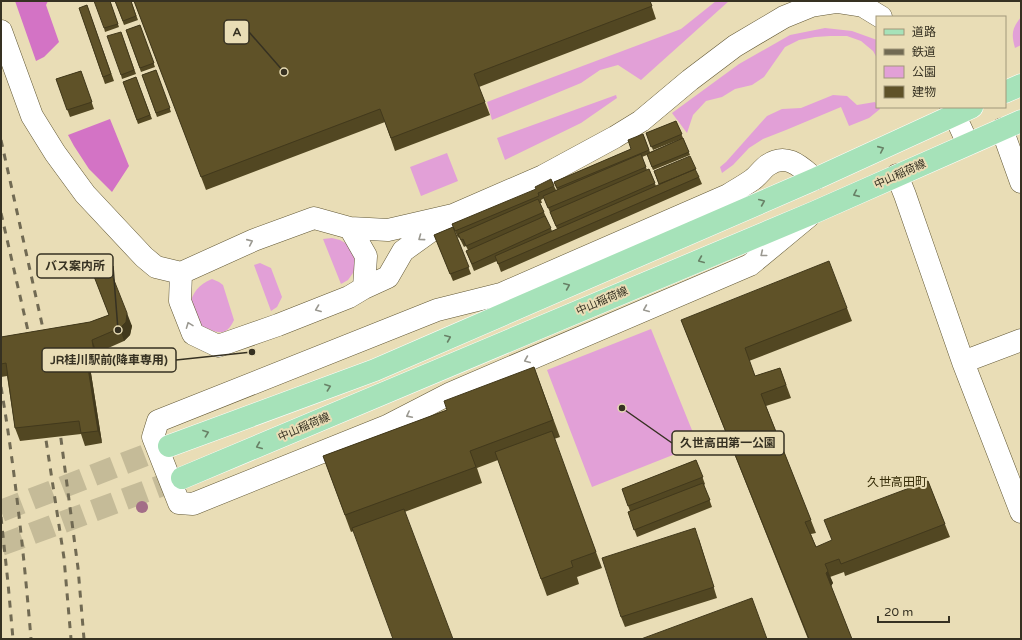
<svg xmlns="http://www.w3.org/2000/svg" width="1022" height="640" font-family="'Varela Round','Noto Sans JP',sans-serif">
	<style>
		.green { fill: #e2a0d7 }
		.forest { fill: #d373c5 }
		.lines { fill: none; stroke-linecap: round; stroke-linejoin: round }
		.major-tunnel { stroke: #c5bb98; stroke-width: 22; stroke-dasharray: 22 11; stroke-linecap: butt }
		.minor-casing { stroke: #615734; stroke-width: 23 }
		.major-casing { stroke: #fff; stroke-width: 23 }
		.minor { stroke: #fff; stroke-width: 22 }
		.major { stroke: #a6e2b9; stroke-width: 22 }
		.rail { stroke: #716a53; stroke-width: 3; stroke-dasharray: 7 7; stroke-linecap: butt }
		.tree { fill: #a36d87 }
		.wall { fill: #524722; fill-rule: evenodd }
		.shaded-wall { fill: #42391c }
		.building { fill: #5f5228; stroke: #42391c }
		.oneway { stroke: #688166 }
		.oneway2 { stroke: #9a9890 }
		.labels { text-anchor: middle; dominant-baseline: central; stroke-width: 4; stroke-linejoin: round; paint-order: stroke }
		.street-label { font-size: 11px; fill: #363122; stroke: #e9ddb6 }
		.neighbourhood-label { font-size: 12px; fill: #352b07; stroke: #e9ddb6 }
		.leader { fill: none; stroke: #363122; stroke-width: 1.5 }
		.callout-dot { fill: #363122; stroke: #e9ddb6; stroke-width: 1.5 }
		.callout { fill: #e9ddb6; stroke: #363122; stroke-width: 1.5 }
		.callout-label { font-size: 12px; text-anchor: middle; font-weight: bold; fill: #363122 }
	</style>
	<rect width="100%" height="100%" fill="#e9ddb6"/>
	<!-- green -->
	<path class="green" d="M 716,1 L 729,1 L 641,80 L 618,65 L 600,70 L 581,83 L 492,120 L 487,102 L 681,29 Z
		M 1021,17 L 1021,45 L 1015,48 C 1011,34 1012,28 1021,17 Z
		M 825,28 L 852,31 L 877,40 L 877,58 L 873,51 L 861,41 L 847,36 L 830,36 L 815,37 L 799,40 L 785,47 L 764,77 L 752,85 L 735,89 L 722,97 L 706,101 L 693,115 L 687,133 L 672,113 L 739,64 L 790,35 Z
		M 616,95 L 617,98 L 581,123 L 505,160 L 497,138 Z
		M 833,95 L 847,96 L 857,105 L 875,102 L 877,105 L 877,107 L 879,107 L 880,109 L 869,118 L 849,126 L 841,107 L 786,130 L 763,139 L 749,148 L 733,165 L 722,173 L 720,167 L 726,162 L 767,116 L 782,109 L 801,108 Z
		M 447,153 L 458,181 L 421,196 L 410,167 Z
		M 332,238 L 340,240 L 347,244 L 355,257 L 355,266 L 353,273 L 348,280 L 341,284 L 323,239 Z
		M 260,263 L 271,268 L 282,297 L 277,307 L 271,311 L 254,265 Z
		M 212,279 L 219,282 L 223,285 L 234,320 C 228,333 222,335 209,329 C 205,328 201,326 198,323 C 194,319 192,311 189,306 C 193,292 198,285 212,279 Z
		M 651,329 L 698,445 L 592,487 L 547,370 Z"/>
	<!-- forest -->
	<path class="forest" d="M 15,1 L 48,1 L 46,5 L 59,42 L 44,57 L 36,61 Z
		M 110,119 L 129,166 L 112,192 L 89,169 L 74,146 L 68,135 Z"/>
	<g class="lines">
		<!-- major-tunnel -->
		<path class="major-tunnel" d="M 1,511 L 169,446
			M 1,545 L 182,478"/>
		<defs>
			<path id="minor" d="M 1,31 L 32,116 L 55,153 L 85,194 L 144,257 L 156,267 L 181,273
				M 951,107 L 968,144
				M 1002,129 L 1021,182
				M 897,175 L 905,195 L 963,362 L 1021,512
				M 453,215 L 403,251 L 388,277 L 364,288 L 349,297 L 278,325 L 218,346 L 193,334 L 180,301 L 181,273 L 254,240 L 314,218 L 350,228 L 388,230 L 453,215 L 543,176 L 615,137 L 641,121 L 690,80 L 735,46 L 784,17 L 811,6 L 837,2 L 863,6 L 881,17
				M 808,217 L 750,265 L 451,393 L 387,426 L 193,504 L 179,503 L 153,437 L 158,421 L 437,310 L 501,294 L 728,195 C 736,190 745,185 752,180 C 758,176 762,169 768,165 C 787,152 801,167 815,179
				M 350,228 L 366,256 L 364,288
				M 963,362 L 1021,340"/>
			<path id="major" d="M 1005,92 L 1021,85
				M 169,446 L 375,370 L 815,179 L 972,107
				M 182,478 L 815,212 L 1021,121"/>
		</defs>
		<!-- minor casing -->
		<use href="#minor" class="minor-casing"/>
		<!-- major casing -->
		<use href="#major" class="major-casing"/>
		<!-- minor -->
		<use href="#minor" class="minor"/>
		<!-- major -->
		<use href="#major" class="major"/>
		<!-- rail -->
		<path class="rail" d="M 1,140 L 46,342
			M 1,213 L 31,344
			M 1,387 C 15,470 24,555 31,639
			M 59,424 L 78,568 L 84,639
			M 44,427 L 64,558 L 71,639
			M 1,517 L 8,583 L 13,639"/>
	</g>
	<!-- trees -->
	<circle class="tree" cx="142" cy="507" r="6"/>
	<!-- wall -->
	<path class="wall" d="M 110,1 L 119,27 L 105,32 L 104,28 Z
		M 115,1 L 131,1 L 138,20 L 124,25 Z
		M 134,1 L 650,1 L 656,19 L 479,87 L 490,115 L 395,151 L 385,122 L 206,190 Z
		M 87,5 L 114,81 L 105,84 L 79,8 Z
		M 140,25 L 155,67 L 141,72 L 126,30 Z
		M 121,32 L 136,74 L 122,79 L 121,75 Z
		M 156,70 L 171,112 L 157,117 L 142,75 Z
		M 81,71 L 94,109 L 70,117 L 56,79 Z
		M 136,77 L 152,119 L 138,124 L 123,82 Z
		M 676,121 L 683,138 L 653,150 L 646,133 Z
		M 643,134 L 650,152 L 683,138 L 690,155 L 653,170 L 647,155 L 642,157 L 647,170 L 649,169 L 656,186 L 659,185 L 654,171 L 699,177 L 702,184 L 501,272 L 497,261 L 474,271 L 466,251 L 468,250 L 466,246 L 464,247 L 459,237 L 458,238 L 452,224 L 554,186 L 556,190 L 557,190 L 554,182 L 631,149 ZM 544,198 L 557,229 L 552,231 L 540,203 L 542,203 L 541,200 Z
		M 453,227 L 471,274 L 453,281 L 434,235 Z
		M 90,266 L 132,326 L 130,335 L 124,341 L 97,353 L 99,365 L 90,367 L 102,443 L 85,446 L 81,434 L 20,441 L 15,428 L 7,376 L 1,377 L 1,337 L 90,322 L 109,315 Z
		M 847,308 L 852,321 L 749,361 L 755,376 L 780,368 L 791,398 L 766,406 L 816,533 L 811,534 L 816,547 L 832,541 L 928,481 L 950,537 L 845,576 L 844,572 L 830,577 L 833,583 L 831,586 L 852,639 L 808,639 L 681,320 Z
		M 534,367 L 560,437 L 554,439 L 602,568 L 577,577 L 579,584 L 547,596 L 498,460 L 477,468 L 482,483 L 351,532 L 323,456 L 447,410 Z
		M 696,460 L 705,484 L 704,485 L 712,507 L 637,537 L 628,512 L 630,511 L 622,489 Z
		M 699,539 L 717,598 L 625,627 L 621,617 Z"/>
	<!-- shaded-wall -->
	<path class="shaded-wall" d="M 127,313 L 132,326 L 130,335 L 124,341 L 120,328 Z
		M 92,340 L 97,353 L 99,365 L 94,352 Z
		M 86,355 L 90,367 L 102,443 L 98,431 Z
		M 828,571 L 833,583 L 831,586 L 826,573 Z"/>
	<!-- building -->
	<path class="building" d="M 94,1 L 110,1 L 118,24 L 104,28 Z
		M 115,1 L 131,1 L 136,16 L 123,21 Z
		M 134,1 L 650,1 L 652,6 L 474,74 L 485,102 L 391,138 L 380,109 L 201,177 Z
		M 87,5 L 111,74 L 103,77 L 79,8 Z
		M 140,25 L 154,63 L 140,68 L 126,30 Z
		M 121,32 L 134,70 L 121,75 L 107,36 Z
		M 156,70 L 170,108 L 156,113 L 142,75 Z
		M 81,71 L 92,102 L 67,110 L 56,79 Z
		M 136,77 L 150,115 L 137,120 L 123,82 Z
		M 676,121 L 682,134 L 651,147 L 646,133 Z
		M 643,134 L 649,150 L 557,188 L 554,182 L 631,149 L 628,140 Z
		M 683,138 L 689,152 L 652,167 L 647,154 Z
		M 641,154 L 646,167 L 548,208 L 543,196 Z
		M 690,156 L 696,169 L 659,184 L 654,171 Z
		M 649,169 L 655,183 L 556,226 L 550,212 Z
		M 695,169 L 699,177 L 498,264 L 495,256 Z
		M 551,179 L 554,186 L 538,193 L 539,196 L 455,231 L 452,224 L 536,189 L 535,187 Z
		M 538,199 L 544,212 L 466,246 L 463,239 L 461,240 L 458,234 Z
		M 545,216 L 551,228 L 472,264 L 466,251 Z
		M 453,227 L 469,267 L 450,274 L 434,235 Z
		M 106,260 L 127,313 L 126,322 L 120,328 L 92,340 L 94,352 L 86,355 L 98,431 L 81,433 L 79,421 L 15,428 L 6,363 L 1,364 L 1,337 L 90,322 L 109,315 L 90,266 Z
		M 829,261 L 847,308 L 745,348 L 755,376 L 780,368 L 786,385 L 761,394 L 811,520 L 805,522 L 816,547 L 832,540 L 824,520 L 928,481 L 945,524 L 841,564 L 839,559 L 825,564 L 828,571 L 826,573 L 852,639 L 809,639 L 681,320 Z
		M 534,367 L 553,420 L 470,451 L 476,467 L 345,515 L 323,456 L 447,410 L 444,401 Z
		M 552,431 L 596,552 L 571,561 L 573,567 L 541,579 L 495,452 Z
		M 696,460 L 703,477 L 628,506 L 622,489 Z
		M 703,483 L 710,500 L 634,530 L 628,512 Z
		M 404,509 L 453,639 L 393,639 L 352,528 Z
		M 695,528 L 714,587 L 621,617 L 602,558 Z
		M 752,598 L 767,639 L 641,639 Z"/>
	<!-- one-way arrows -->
	<defs><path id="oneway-chevron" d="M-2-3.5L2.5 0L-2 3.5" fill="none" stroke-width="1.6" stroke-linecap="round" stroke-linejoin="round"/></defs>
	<g class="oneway">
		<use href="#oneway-chevron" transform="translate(881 149) rotate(-24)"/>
		<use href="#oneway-chevron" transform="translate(856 194) rotate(156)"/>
		<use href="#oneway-chevron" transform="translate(762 202) rotate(-23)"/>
		<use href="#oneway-chevron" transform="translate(701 260) rotate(157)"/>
		<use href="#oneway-chevron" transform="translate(567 286) rotate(-23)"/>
		<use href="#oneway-chevron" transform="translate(448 338) rotate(-23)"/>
		<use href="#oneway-chevron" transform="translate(328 387) rotate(-20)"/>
		<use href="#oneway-chevron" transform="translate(206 433) rotate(-20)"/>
		<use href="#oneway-chevron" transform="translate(259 446) rotate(157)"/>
	</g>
	<g class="oneway2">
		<use href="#oneway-chevron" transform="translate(421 238) rotate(144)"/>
		<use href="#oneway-chevron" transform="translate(250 242) rotate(-24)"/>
		<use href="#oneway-chevron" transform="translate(763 254) rotate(141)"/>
		<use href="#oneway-chevron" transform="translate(318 309) rotate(159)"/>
		<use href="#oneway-chevron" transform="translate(646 309) rotate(157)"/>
		<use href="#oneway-chevron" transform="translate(189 325) rotate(-111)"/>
		<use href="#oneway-chevron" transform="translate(527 360) rotate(157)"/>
		<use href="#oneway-chevron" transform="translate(409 415) rotate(153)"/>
	</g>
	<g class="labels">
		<!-- street labels -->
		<g class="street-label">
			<text transform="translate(900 174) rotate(-24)">中山稲荷線</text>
			<text transform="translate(602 301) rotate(-23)">中山稲荷線</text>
			<text transform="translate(304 427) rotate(-23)">中山稲荷線</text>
		</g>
		<!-- neighbourhood labels -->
		<g class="neighbourhood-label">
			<text x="897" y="482">久世高田町</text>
		</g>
	</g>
	<!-- callouts -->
	<path class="leader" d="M284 72L249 32M118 330L113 266M252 352L176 360M622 408L672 443"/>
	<g class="callout-dot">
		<circle cx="284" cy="72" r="4"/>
		<circle cx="118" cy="330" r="4"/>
		<circle cx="252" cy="352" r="4"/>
		<circle cx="622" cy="408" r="4"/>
	</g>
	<g class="callout">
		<rect x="224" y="20" width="25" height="24" rx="4"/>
		<rect x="37" y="254" width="76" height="24" rx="4"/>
		<rect x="42" y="348" width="134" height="24" rx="4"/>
		<rect x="672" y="431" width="112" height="24" rx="4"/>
	</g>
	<g class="callout-label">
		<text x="237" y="36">A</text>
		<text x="75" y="270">バス案内所</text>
		<text x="109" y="364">JR桂川駅前(降車専用)</text>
		<text x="728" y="447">久世高田第一公園</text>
	</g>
	<!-- border -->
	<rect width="1022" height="640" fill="none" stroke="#363122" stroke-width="4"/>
	<!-- legend -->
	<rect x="876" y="16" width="130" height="92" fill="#e9ddb6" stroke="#a1987b"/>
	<rect x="884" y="29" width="20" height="6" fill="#a6e2b9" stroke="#a1987b"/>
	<text x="912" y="36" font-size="12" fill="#363122">道路</text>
	<rect x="884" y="49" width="20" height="6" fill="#716a53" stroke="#a1987b"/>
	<text x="912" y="56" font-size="12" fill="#363122">鉄道</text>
	<rect x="884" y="66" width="20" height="12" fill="#e2a0d7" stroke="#a1987b"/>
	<text x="912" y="76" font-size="12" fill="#363122">公園</text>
	<rect x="884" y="86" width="20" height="12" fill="#5f5228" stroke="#a1987b"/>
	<text x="912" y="96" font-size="12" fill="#363122">建物</text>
	<!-- scale -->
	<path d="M878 616v6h71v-6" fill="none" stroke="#363122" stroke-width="2"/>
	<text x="884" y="616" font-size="12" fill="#363122" stroke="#e9ddb6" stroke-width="3" paint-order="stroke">20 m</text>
</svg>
